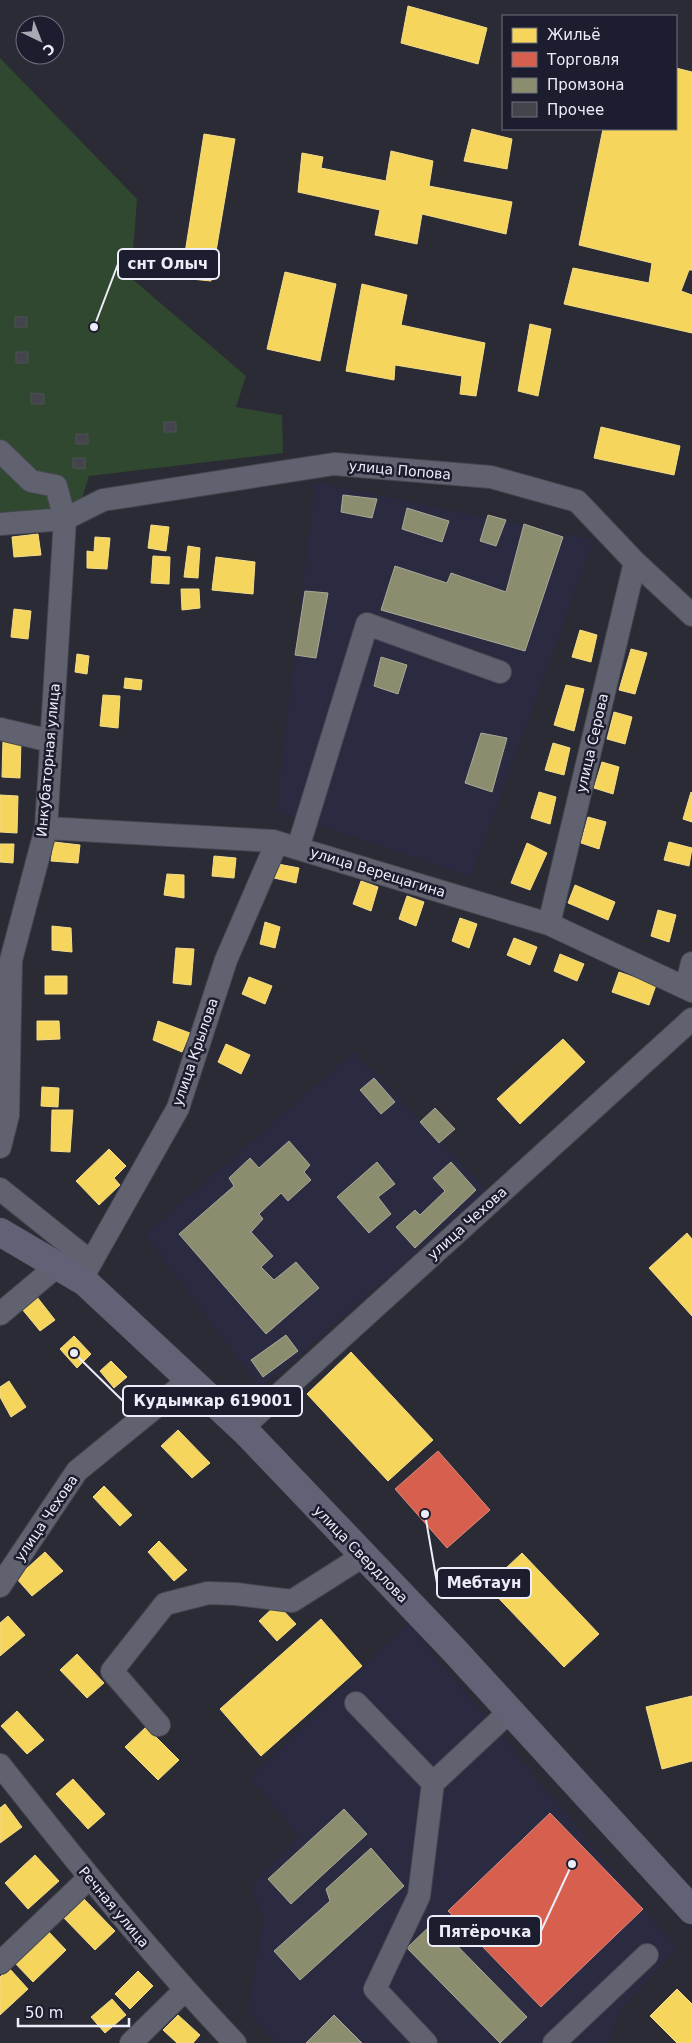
<svg xmlns="http://www.w3.org/2000/svg" width="692" height="2043" font-family="'DejaVu Sans',sans-serif">
	<style>
		.built { fill: #2a2b41 }
		.green { fill: #30482f }
		.homes { fill: #f6d55c; stroke: #f3dc8b }
		.shops { fill: #d6604d; stroke: #dd8a81 }
		.industry { fill: #8c8c6e; stroke: #a9a998 }
		.building { fill: #43444c; stroke: #4e4f58 }
		.lines { fill: none; stroke-linecap: round; stroke-linejoin: round }
		.minor-casing { stroke: #464750; stroke-width: 24 }
		.major-casing { stroke: #464750; stroke-width: 29 }
		.minor { stroke: #616270; stroke-width: 22 }
		.major { stroke: #616275; stroke-width: 28 }
		.labels { text-anchor: middle; dominant-baseline: central; stroke-width: 5; stroke-linejoin: round; paint-order: stroke }
		.street-label { font-size: 14px; fill: #ecedf9; stroke: #1c1d2e }
		.leader { fill: none; stroke: #ecedf9; stroke-width: 2 }
		.callout-dot { fill: #ecedf9; stroke: #1c1d2e; stroke-width: 2 }
		.callout { fill: #1c1d2e; stroke: #ecedf9; stroke-width: 2 }
		.callout-label { font-size: 15px; text-anchor: middle; font-weight: bold; fill: #ecedf9 }
	</style>
	<rect width="100%" height="100%" fill="#2a2b35"/>
	<!-- built -->
	<path class="built" d="M 315,482 L 594,540 L 471,877 L 276,811 Z
		M 354,1052 L 487,1190 L 260,1389 L 145,1234 Z
		M 408,1623 L 677,1948 L 621,2010 L 608,2043 L 276,2043 L 248,2012 L 263,1918 L 251,1886 L 299,1836 L 250,1778 Z"/>
	<!-- green -->
	<path class="green" d="M 0,58 L 137,199 L 131,278 L 246,376 L 236,407 L 282,415 L 283,453 L 89,476 L 76,518 L 0,522 Z"/>
	<!-- homes -->
	<path class="homes" d="M 408,6 L 487,28 L 478,64 L 401,43 Z
		M 676,68 L 692,72 L 692,270 L 689,270 L 681,291 L 692,295 L 692,333 L 564,304 L 573,268 L 649,283 L 652,263 L 579,245 L 603,129 L 676,129 Z
		M 472,129 L 512,139 L 507,169 L 464,161 Z
		M 204,134 L 235,139 L 211,281 L 181,278 Z
		M 391,151 L 433,161 L 429,186 L 512,202 L 506,234 L 422,214 L 417,244 L 375,235 L 380,210 L 298,192 L 302,153 L 323,157 L 321,168 L 386,181 Z
		M 285,272 L 336,284 L 320,361 L 267,349 Z
		M 362,284 L 407,295 L 401,325 L 485,343 L 476,396 L 460,394 L 462,376 L 395,365 L 394,380 L 346,371 Z
		M 530,324 L 551,329 L 538,396 L 518,391 Z
		M 601,427 L 680,446 L 674,475 L 594,458 Z
		M 151,525 L 169,527 L 166,551 L 148,548 Z
		M 38,534 L 41,555 L 14,557 L 12,537 Z
		M 95,537 L 110,538 L 107,569 L 87,568 L 87,551 L 94,552 Z
		M 188,546 L 200,548 L 198,578 L 184,577 Z
		M 153,556 L 170,557 L 169,584 L 151,583 Z
		M 216,557 L 255,562 L 253,594 L 212,590 Z
		M 181,589 L 199,589 L 200,608 L 182,610 Z
		M 14,609 L 31,611 L 28,639 L 11,637 Z
		M 580,630 L 597,635 L 591,662 L 572,657 Z
		M 631,649 L 647,653 L 635,694 L 619,690 Z
		M 77,654 L 89,656 L 87,674 L 75,672 Z
		M 125,678 L 142,680 L 141,690 L 124,688 Z
		M 566,685 L 584,689 L 574,731 L 554,725 Z
		M 103,695 L 120,696 L 118,728 L 100,726 Z
		M 614,712 L 632,717 L 625,744 L 607,739 Z
		M 3,740 L 21,741 L 20,778 L 2,777 Z
		M 553,743 L 570,748 L 564,775 L 545,770 Z
		M 602,762 L 619,767 L 613,794 L 594,788 Z
		M 539,792 L 556,797 L 550,824 L 531,818 Z
		M 691,792 L 692,793 L 692,822 L 683,819 Z
		M 0,795 L 18,796 L 17,833 L 0,832 Z
		M 588,817 L 606,822 L 599,849 L 581,843 Z
		M 54,842 L 80,845 L 78,863 L 51,861 Z
		M 669,842 L 692,848 L 689,866 L 664,860 Z
		M 527,843 L 547,853 L 530,890 L 511,883 Z
		M 0,844 L 14,844 L 13,863 L 0,862 Z
		M 214,856 L 236,858 L 234,878 L 212,876 Z
		M 278,864 L 299,868 L 296,883 L 274,878 Z
		M 167,874 L 184,875 L 184,898 L 164,895 Z
		M 361,881 L 378,887 L 371,911 L 353,904 Z
		M 575,885 L 615,902 L 608,920 L 568,903 Z
		M 407,896 L 424,902 L 416,926 L 399,919 Z
		M 658,910 L 676,915 L 669,942 L 651,936 Z
		M 460,918 L 477,924 L 469,948 L 452,941 Z
		M 265,922 L 280,927 L 275,948 L 260,944 Z
		M 52,926 L 71,928 L 72,952 L 52,950 Z
		M 514,938 L 537,947 L 530,965 L 507,955 Z
		M 176,948 L 194,949 L 191,985 L 173,983 Z
		M 560,954 L 584,964 L 577,981 L 554,971 Z
		M 619,972 L 656,985 L 649,1005 L 612,992 Z
		M 45,976 L 67,976 L 67,994 L 45,994 Z
		M 249,977 L 272,986 L 265,1004 L 242,994 Z
		M 37,1021 L 59,1021 L 60,1039 L 37,1040 Z
		M 158,1021 L 190,1033 L 182,1052 L 153,1040 Z
		M 563,1039 L 585,1062 L 520,1124 L 497,1099 Z
		M 226,1044 L 250,1055 L 241,1074 L 218,1062 Z
		M 42,1087 L 59,1088 L 58,1107 L 41,1106 Z
		M 52,1110 L 73,1110 L 70,1152 L 51,1151 Z
		M 109,1149 L 126,1166 L 114,1178 L 120,1185 L 99,1205 L 76,1181 Z
		M 687,1233 L 692,1239 L 692,1316 L 649,1268 Z
		M 37,1297 L 55,1320 L 40,1331 L 22,1309 Z
		M 74,1336 L 91,1354 L 77,1368 L 60,1349 Z
		M 351,1352 L 433,1440 L 388,1481 L 307,1394 Z
		M 111,1361 L 127,1377 L 114,1388 L 100,1371 Z
		M 9,1381 L 26,1407 L 11,1417 L 0,1397 L 0,1387 Z
		M 178,1430 L 210,1463 L 192,1478 L 161,1446 Z
		M 104,1486 L 132,1515 L 120,1526 L 93,1497 Z
		M 159,1541 L 187,1570 L 174,1581 L 148,1552 Z
		M 45,1552 L 63,1571 L 32,1596 L 16,1578 Z
		M 522,1553 L 599,1634 L 564,1667 L 487,1586 Z
		M 277,1604 L 296,1624 L 277,1641 L 259,1621 Z
		M 8,1616 L 25,1635 L 0,1656 L 0,1623 Z
		M 321,1619 L 362,1666 L 261,1756 L 220,1709 Z
		M 77,1654 L 104,1683 L 87,1698 L 60,1670 Z
		M 692,1696 L 692,1761 L 662,1769 L 646,1707 Z
		M 17,1711 L 44,1740 L 27,1754 L 1,1726 Z
		M 146,1727 L 179,1760 L 158,1780 L 125,1747 Z
		M 73,1779 L 105,1814 L 88,1829 L 56,1794 Z
		M 5,1804 L 22,1827 L 0,1843 L 0,1808 Z
		M 35,1855 L 59,1881 L 28,1909 L 5,1883 Z
		M 82,1897 L 115,1931 L 95,1950 L 62,1916 Z
		M 46,1929 L 66,1950 L 33,1982 L 13,1961 Z
		M 9,1968 L 28,1989 L 0,2015 L 0,1977 Z
		M 138,1971 L 153,1986 L 130,2009 L 115,1994 Z
		M 677,1989 L 692,2004 L 692,2043 L 677,2043 L 650,2016 Z
		M 112,1999 L 126,2015 L 105,2033 L 91,2017 Z
		M 178,2015 L 200,2035 L 193,2043 L 177,2043 L 163,2030 Z"/>
	<!-- shops -->
	<path class="shops" d="M 438,1451 L 490,1510 L 447,1548 L 395,1489 Z
		M 550,1813 L 643,1909 L 541,2007 L 448,1911 Z"/>
	<!-- industry -->
	<path class="industry" d="M 343,495 L 377,499 L 372,518 L 341,512 Z
		M 407,508 L 449,521 L 442,542 L 402,529 Z
		M 488,515 L 506,520 L 496,546 L 480,541 Z
		M 524,524 L 563,537 L 525,651 L 381,610 L 395,566 L 447,583 L 451,573 L 506,592 Z
		M 305,591 L 328,593 L 316,658 L 295,655 Z
		M 381,657 L 407,665 L 398,694 L 374,686 Z
		M 481,733 L 507,738 L 492,792 L 465,783 Z
		M 374,1078 L 395,1102 L 381,1114 L 360,1090 Z
		M 435,1108 L 455,1129 L 439,1143 L 420,1122 Z
		M 289,1141 L 310,1165 L 304,1172 L 311,1180 L 288,1201 L 281,1193 L 259,1214 L 263,1219 L 251,1232 L 273,1256 L 261,1267 L 274,1280 L 296,1262 L 319,1288 L 266,1334 L 179,1234 L 234,1186 L 229,1178 L 250,1158 L 259,1168 Z
		M 377,1162 L 395,1184 L 378,1197 L 391,1214 L 369,1233 L 337,1197 Z
		M 451,1162 L 476,1190 L 415,1248 L 396,1227 L 415,1210 L 420,1215 L 445,1191 L 433,1178 Z
		M 286,1335 L 298,1351 L 263,1377 L 251,1360 Z
		M 344,1809 L 367,1834 L 291,1904 L 268,1879 Z
		M 371,1848 L 404,1886 L 300,1980 L 274,1951 L 330,1901 L 326,1889 Z
		M 434,1922 L 527,2017 L 500,2043 L 407,1948 Z
		M 334,2015 L 362,2043 L 306,2043 Z"/>
	<!-- building -->
	<path class="building" d="M 15,317 L 27,317 L 27,327 L 15,327 Z
		M 16,352 L 28,352 L 28,363 L 16,363 Z
		M 31,393 L 44,394 L 44,404 L 31,404 Z
		M 164,422 L 176,422 L 176,432 L 164,432 Z
		M 76,434 L 88,434 L 88,444 L 76,444 Z
		M 73,458 L 85,458 L 85,469 L 73,468 Z"/>
	<g class="lines">
		<defs>
			<path id="minor" d="M 0,451 L 31,481 L 56,486 L 65,519 L 46,828 L 11,960 L 8,1115 L 0,1147
				M 0,524 L 65,519 L 103,500 L 334,464 L 491,477 L 577,501 L 635,562 L 692,615
				M 0,729 L 51,741
				M 46,828 L 273,841 L 549,924 L 692,991
				M 298,848 L 367,624 L 500,672
				M 549,924 L 635,562
				M 686,987 L 692,963
				M 0,1189 L 91,1262
				M 81,1280 L 178,1108 L 226,960 L 277,842
				M 0,1314 L 57,1266
				M 242,1428 L 692,1019
				M 0,1586 L 77,1471 L 190,1379
				M 356,1703 L 433,1783
				M 159,1725 L 112,1671 L 165,1604 L 208,1593 L 236,1594 L 292,1601 L 363,1556
				M 0,1765 C 75,1860 151,1955 235,2043
				M 0,1963 L 89,1878
				M 131,2043 L 185,1990
				M 426,2043 L 375,1989 L 419,1896 L 433,1783 L 510,1711
				M 554,2043 L 647,1955"/>
			<path id="major" d="M 0,1232 L 85,1282 L 247,1433 L 453,1649 L 692,1910"/>
		</defs>
		<!-- minor casing -->
		<use href="#minor" class="minor-casing"/>
		<!-- major casing -->
		<use href="#major" class="major-casing"/>
		<!-- minor -->
		<use href="#minor" class="minor"/>
		<!-- major -->
		<use href="#major" class="major"/>
	</g>
	<g class="labels">
		<!-- street labels -->
		<g class="street-label">
			<text transform="translate(400 470) rotate(5)">улица Попова</text>
			<text transform="translate(592 743) rotate(-77)">улица Серова</text>
			<text transform="translate(48 760) rotate(-85)">Инкубаторная улица</text>
			<text transform="translate(378 872) rotate(17)">улица Верещагина</text>
			<text transform="translate(195 1052) rotate(-71)">улица Крылова</text>
			<text transform="translate(467 1223) rotate(-42)">улица Чехова</text>
			<text transform="translate(46 1518) rotate(-56)">улица Чехова</text>
			<text transform="translate(361 1554) rotate(46)">улица Свердлова</text>
			<text transform="translate(114 1907) rotate(50)">Речная улица</text>
		</g>
	</g>
	<!-- callouts -->
	<path class="leader" d="M94 327L118 264M74 1353L123 1401M425 1514L437 1583M572 1864L541 1931"/>
	<g class="callout-dot">
		<circle cx="94" cy="327" r="5"/>
		<circle cx="74" cy="1353" r="5"/>
		<circle cx="425" cy="1514" r="5"/>
		<circle cx="572" cy="1864" r="5"/>
	</g>
	<g class="callout">
		<rect x="118" y="249" width="101" height="30" rx="5"/>
		<rect x="123" y="1386" width="179" height="30" rx="5"/>
		<rect x="437" y="1568" width="94" height="30" rx="5"/>
		<rect x="428" y="1916" width="113" height="30" rx="5"/>
	</g>
	<g class="callout-label">
		<text x="168" y="269">снт Олыч</text>
		<text x="213" y="1406">Кудымкар 619001</text>
		<text x="484" y="1588">Мебтаун</text>
		<text x="485" y="1937">Пятёрочка</text>
	</g>
	<!-- legend -->
	<rect x="502" y="15" width="175" height="115" fill="#1c1d2e" stroke="#6f707f"/>
	<rect x="512" y="28" width="25" height="15" fill="#f6d55c" stroke="#6f707f"/>
	<text x="547" y="40" font-size="15" fill="#ecedf9">Жильё</text>
	<rect x="512" y="52" width="25" height="15" fill="#d6604d" stroke="#6f707f"/>
	<text x="547" y="65" font-size="15" fill="#ecedf9">Торговля</text>
	<rect x="512" y="78" width="25" height="15" fill="#8c8c6e" stroke="#6f707f"/>
	<text x="547" y="90" font-size="15" fill="#ecedf9">Промзона</text>
	<rect x="512" y="102" width="25" height="15" fill="#43444c" stroke="#6f707f"/>
	<text x="547" y="115" font-size="15" fill="#ecedf9">Прочее</text>
	<!-- north arrow -->
	<g transform="translate(40 40) rotate(137)"><circle r="24" fill="#1c1d2e" stroke="#6f707f"/>
	<path d="M0-4L9 19L0 12L-9 19Z" fill="#a8a9b4"/>
	<text y="-8" font-size="14" font-weight="bold" text-anchor="middle" fill="#ecedf9">С</text>
	</g>
	<!-- scale -->
	<path d="M18 2018v8h111v-8" fill="none" stroke="#ecedf9" stroke-width="2.5"/>
	<text x="25" y="2018" font-size="15" fill="#ecedf9" stroke="#1c1d2e" stroke-width="4" paint-order="stroke">50 m</text>
</svg>
